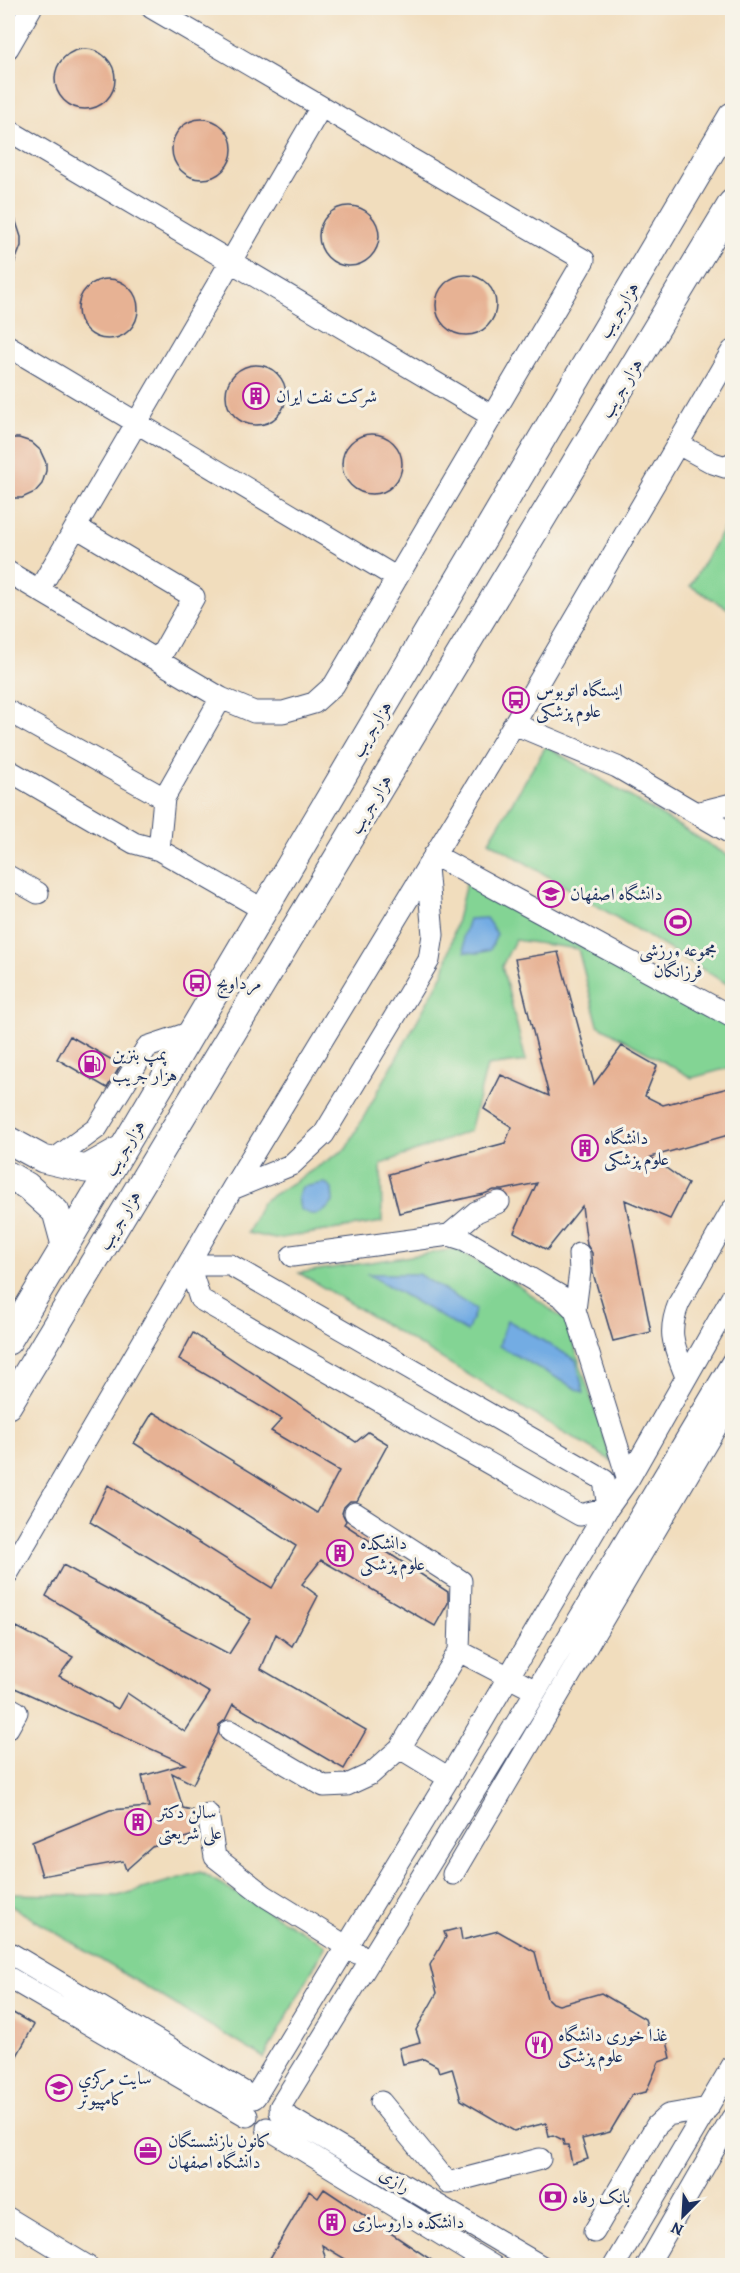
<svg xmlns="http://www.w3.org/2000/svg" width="740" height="2273" font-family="Alegreya,Amiri,serif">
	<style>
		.green { fill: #83d494; stroke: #4f8279; stroke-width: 1.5 }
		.water { fill: #73ace3; stroke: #476ea0; stroke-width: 1.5 }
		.building { fill: #e7b294 }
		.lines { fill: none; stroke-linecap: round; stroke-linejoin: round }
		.minor-casing { stroke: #3b496c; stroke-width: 23 }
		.major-casing { stroke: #3b496c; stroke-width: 29 }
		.minor { stroke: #fff; stroke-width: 21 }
		.major { stroke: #fff; stroke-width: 27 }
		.labels { text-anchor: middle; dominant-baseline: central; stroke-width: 6; stroke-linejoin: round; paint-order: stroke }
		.street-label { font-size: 18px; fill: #1b2f5e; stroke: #f7f3e8 }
		.poi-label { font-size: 18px; fill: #1b2f5e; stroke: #f7f3e8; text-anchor: start }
	</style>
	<rect width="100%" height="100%" fill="#f7f3e8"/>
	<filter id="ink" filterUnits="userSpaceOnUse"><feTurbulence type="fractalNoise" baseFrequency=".0167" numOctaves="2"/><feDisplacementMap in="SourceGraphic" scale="12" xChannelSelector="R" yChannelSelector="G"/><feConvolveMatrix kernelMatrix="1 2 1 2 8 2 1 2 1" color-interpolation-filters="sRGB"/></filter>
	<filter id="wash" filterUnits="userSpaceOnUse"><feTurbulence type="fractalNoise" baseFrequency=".008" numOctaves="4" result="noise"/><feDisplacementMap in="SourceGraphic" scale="24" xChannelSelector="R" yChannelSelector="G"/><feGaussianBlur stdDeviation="1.35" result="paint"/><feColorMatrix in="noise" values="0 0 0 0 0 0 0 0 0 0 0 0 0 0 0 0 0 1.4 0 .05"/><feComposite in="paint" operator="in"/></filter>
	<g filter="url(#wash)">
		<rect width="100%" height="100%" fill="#f1ddbd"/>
		<!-- green -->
		<path class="green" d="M 725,526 L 732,531 L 732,611 L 690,586 Z
			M 546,746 L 732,858 L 732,987 L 489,841 Z
			M 466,883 L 732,1028 L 732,1067 L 692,1078 L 598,1025 L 578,949 L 515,940 L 502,966 L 526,1061 L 487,1066 L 470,1131 L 381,1164 L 382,1222 L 275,1239 L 247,1233 L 262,1202 L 346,1149 L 444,972 Z
			M 457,1249 L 519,1286 L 566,1321 L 612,1461 L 299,1273 Z
			M 200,1872 L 326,1945 L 264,2058 L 8,1904 L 8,1894 L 118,1896 Z"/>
		<!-- water -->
		<path class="water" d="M 486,918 L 497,934 L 490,950 L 478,953 L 465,952 L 463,937 L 469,919 Z
			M 325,1183 L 332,1189 L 333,1202 C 323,1215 313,1218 300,1209 L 298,1197 L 302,1187 Z
			M 368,1274 L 418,1274 L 476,1309 L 467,1332 Z
			M 507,1320 L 576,1360 L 584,1393 L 499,1346 Z"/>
		<g id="blocks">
			<!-- building -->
			<path class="building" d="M55 79a30 30 0 1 1 60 0a30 30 0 1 1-60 0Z
				M172 149a30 30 0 1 1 60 0a30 30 0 1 1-60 0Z
				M 8,200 L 9,200 L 21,237 L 21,246 L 9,277 L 8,277 Z
				M319 236a30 30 0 1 1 60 0a30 30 0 1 1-60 0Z
				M436 305a30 30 0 1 1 60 0a30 30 0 1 1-60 0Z
				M78 309a30 30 0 1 1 60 0a30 30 0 1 1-60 0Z
				M226 395a30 30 0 1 1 60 0a30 30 0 1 1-60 0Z
				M342 464a30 30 0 1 1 60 0a30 30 0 1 1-60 0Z
				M 8,438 L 19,438 L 31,442 L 40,450 L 46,463 L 46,471 L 42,484 L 35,492 L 22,498 L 8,498 Z
				M 558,952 L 594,1084 L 622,1046 L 657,1066 L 645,1096 L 663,1105 L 732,1087 L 732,1134 L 651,1157 L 688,1184 L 670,1219 L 625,1200 L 651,1332 L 613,1341 L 593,1273 L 592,1253 L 587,1245 L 582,1206 L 547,1250 L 514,1232 L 537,1183 L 503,1190 L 494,1190 L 484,1194 L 399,1213 L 389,1174 L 505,1143 L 512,1127 L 484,1109 L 501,1075 L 549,1096 L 515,959 Z
				M 70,1036 L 121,1065 L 107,1088 L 57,1059 Z
				M 193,1333 L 356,1442 L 368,1432 L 388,1444 L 357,1501 L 350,1501 L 344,1507 L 342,1513 L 346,1521 L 344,1524 L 448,1592 L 448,1603 L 435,1626 L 321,1560 L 302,1584 L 318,1596 L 292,1646 L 276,1634 L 261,1669 L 366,1730 L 344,1769 L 233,1704 L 225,1720 L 219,1725 L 218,1733 L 193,1784 L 172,1773 L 183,1808 L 192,1810 L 198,1834 L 152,1847 L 126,1870 L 123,1861 L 42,1876 L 32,1842 L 110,1810 L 149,1807 L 142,1776 L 185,1764 L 8,1685 L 8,1646 L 17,1627 L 73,1657 L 59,1676 L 118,1709 L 127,1693 L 185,1732 L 210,1693 L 46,1596 L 63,1565 L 229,1654 L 251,1619 L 90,1522 L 108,1485 L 272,1588 L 296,1546 L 134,1443 L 153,1412 L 317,1513 L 339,1471 L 271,1431 L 282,1419 L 179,1359 Z
				M 460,1928 L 462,1940 L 498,1931 L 535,1952 L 547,1998 L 552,2003 L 559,2005 L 601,1993 L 645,2019 L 652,2041 L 667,2041 L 671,2058 L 659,2062 L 646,2092 L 632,2095 L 610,2132 L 582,2139 L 588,2159 L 572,2164 L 568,2145 L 564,2145 L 563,2140 L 553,2135 L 549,2136 L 546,2123 L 514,2131 L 461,2100 L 452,2068 L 439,2072 L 437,2066 L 424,2059 L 403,2064 L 399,2048 L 420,2042 L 416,2030 L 437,1993 L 430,1965 L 446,1937 L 444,1932 Z
				M 8,2010 L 34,2025 L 8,2072 Z
				M 324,2189 L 439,2265 L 355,2265 L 322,2245 L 327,2265 L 266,2265 L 309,2191 L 318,2198 Z"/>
		</g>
	</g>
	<g filter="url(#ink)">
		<use href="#blocks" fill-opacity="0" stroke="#3b496c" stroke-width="1.5"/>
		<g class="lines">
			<defs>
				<path id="minor" d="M 8,48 L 31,8
					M 8,130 L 492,416
					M 8,346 L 397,578
					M 678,444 L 713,463 L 725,467 L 732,463
					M 76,527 L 194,597 L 158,661
					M 8,572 L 221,698 L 254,712 L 283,712 L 314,703 L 334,685 L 584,260 L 152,8
					M 39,590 L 321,107
					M 8,711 L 164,798
					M 514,724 L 617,767 L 732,834
					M 8,770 L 134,843 L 159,850 L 264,910
					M 696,813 L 732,804
					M 159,850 L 164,798 L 221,698
					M 434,855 L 732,1017
					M 8,876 L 38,893
					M 52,1161 L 97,1128 L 147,1047 L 192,1032
					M 232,1189 L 291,1165 L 324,1134 L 429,960 L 433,935 L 427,867
					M 449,1235 L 476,1212 L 499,1202
					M 292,1256 L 449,1235 L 465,1240 L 562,1297 L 575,1310 L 628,1480
					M 189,1265 L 230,1265 L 604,1480 L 608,1508 L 580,1515 L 200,1299 Z
					M 575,1310 L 580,1271 L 579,1254
					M 686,1377 C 675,1347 666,1335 679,1303 L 732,1210
					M 355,1513 L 461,1581 L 459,1651 L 400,1748
					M 8,1573 L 232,1189 L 514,724 L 732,351
					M 459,1651 L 536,1691
					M 8,1707 L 17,1712 L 8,1728
					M 230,1731 L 324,1786 L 347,1785 L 371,1774 L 400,1748 L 449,1778
					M 208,1814 L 215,1857 L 265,1896 L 357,1953
					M 453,1874 L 732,1400
					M 8,1952 L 254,2098
					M 8,1977 L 247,2116
					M 255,2097 L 449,1778 L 608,1508 L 628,1480 L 732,1297
					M 381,2102 L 448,2183 L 540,2159
					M 280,2107 L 536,1691 L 732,1362
					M 280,2112 L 541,2266
					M 267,2128 L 493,2266
					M 8,2218 L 87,2266
					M 594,2232 L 656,2126 L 668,2115 L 708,2108
					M 614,2266 L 732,2066
					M 647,2266 L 732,2118"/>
				<path id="major" d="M 8,1140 L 43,1159 L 86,1169 L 123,1148
					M 8,1175 L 27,1186 L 56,1212 L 65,1245
					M 8,1341 L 124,1147 L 732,116
					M 8,1405 L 732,203"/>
			</defs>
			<!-- minor casing -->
			<use href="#minor" class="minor-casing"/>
			<!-- major casing -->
			<use href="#major" class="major-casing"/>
			<!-- minor -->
			<use href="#minor" class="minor"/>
			<!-- major -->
			<use href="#major" class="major"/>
		</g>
	</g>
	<!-- icons -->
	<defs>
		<symbol id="building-ring" viewBox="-11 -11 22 22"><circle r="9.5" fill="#f7f3e8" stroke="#b5179e" stroke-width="1.5"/><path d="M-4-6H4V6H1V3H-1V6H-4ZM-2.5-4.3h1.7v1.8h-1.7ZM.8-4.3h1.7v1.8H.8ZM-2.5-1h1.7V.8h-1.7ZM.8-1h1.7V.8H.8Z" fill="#b5179e"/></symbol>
		<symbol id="bus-ring" viewBox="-11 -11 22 22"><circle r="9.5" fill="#f7f3e8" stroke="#b5179e" stroke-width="1.5"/><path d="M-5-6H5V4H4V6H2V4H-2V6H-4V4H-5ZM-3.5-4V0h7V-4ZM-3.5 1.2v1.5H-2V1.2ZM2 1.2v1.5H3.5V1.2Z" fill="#b5179e"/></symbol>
		<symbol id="university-ring" viewBox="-11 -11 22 22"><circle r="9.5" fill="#f7f3e8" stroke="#b5179e" stroke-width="1.5"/><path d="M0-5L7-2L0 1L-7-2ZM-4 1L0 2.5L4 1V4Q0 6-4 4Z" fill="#b5179e"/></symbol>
		<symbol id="stadium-ring" viewBox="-11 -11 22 22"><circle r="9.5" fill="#f7f3e8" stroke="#b5179e" stroke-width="1.5"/><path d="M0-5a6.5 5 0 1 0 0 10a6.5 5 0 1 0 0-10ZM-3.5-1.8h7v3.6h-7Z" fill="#b5179e"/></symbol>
		<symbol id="fuel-ring" viewBox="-11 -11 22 22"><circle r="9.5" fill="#f7f3e8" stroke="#b5179e" stroke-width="1.5"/><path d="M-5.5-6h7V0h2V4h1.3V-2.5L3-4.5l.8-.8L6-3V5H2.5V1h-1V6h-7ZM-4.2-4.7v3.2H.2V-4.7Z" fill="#b5179e"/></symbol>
		<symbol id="restaurant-ring" viewBox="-11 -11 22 22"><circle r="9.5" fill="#f7f3e8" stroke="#b5179e" stroke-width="1.5"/><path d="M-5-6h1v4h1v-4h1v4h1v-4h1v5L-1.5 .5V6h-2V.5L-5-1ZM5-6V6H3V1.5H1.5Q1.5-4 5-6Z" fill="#b5179e"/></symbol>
		<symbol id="office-ring" viewBox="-11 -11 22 22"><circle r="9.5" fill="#f7f3e8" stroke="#b5179e" stroke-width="1.5"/><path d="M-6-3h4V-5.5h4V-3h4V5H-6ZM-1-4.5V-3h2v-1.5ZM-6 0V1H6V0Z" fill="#b5179e"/></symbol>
		<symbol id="bank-ring" viewBox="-11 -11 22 22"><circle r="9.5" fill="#f7f3e8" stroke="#b5179e" stroke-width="1.5"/><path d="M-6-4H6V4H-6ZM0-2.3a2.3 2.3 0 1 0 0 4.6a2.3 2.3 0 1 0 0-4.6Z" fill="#b5179e"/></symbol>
	</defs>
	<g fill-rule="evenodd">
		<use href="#building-ring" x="241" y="381" width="30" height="30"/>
		<use href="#bus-ring" x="501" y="685" width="30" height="30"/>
		<use href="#university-ring" x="536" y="879" width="30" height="30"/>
		<use href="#stadium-ring" x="663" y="907" width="30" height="30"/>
		<use href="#bus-ring" x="182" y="968" width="30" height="30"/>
		<use href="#fuel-ring" x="77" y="1049" width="30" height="30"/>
		<use href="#building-ring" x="570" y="1133" width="30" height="30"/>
		<use href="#building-ring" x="325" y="1538" width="30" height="30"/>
		<use href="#building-ring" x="123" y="1807" width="30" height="30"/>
		<use href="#restaurant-ring" x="524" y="2030" width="30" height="30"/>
		<use href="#university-ring" x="44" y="2073" width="30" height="30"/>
		<use href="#office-ring" x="133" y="2136" width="30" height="30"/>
		<use href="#bank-ring" x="538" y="2182" width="30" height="30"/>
		<use href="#building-ring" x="317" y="2207" width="30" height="30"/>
	</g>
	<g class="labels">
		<!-- street labels -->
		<g class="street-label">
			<text transform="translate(618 310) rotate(-59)">هزارجریب</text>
			<text transform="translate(621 388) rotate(-59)">هزار جریب</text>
			<text transform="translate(371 729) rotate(-59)">هزارجریب</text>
			<text transform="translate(370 804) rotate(-59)">هزار جریب</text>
			<text transform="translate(124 1148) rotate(-59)">هزارجریب</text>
			<text transform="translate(119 1220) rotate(-59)">هزار جریب</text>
			<text transform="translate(395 2180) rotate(31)">رازی</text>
		</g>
		<!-- poi labels -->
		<g class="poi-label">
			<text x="276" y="396">شرکت نفت ایران</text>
			<text x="536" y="690">ایستگاه اتوبوس<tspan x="536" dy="21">علوم پزشکی</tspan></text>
			<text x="570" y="894">دانشگاه اصفهان</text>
			<text x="678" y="950" text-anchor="middle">مجموعه ورزشی<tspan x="678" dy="21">فرزانگان</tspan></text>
			<text x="216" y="983">مرداویج</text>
			<text x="112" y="1054">پمپ بنزین<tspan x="112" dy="21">هزار جریب</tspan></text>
			<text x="604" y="1138">دانشگاه<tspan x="604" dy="21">علوم پزشکی</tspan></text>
			<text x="360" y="1543">دانشکده<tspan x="360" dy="21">علوم پزشکی</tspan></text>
			<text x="158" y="1812">سالن دکتر<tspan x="158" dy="21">علی شریعتی</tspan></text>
			<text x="558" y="2035">غذا خوری دانشگاه<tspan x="558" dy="21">علوم پزشکی</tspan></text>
			<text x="78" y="2078">سايت مرکزي<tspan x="78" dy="21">کامپيوتر</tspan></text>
			<text x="168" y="2141">کانون بازنشستگان<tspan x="168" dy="21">دانشگاه اصفهان</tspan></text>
			<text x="572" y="2197">بانک رفاه</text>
			<text x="352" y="2222">دانشکده داروسازی</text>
		</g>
	</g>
	<!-- margin -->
	<rect width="740" height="2273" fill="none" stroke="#f7f3e8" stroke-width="30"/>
	<!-- north arrow -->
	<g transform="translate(683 2216) rotate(204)" stroke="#f7f3e8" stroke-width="4.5" paint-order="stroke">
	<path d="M0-4.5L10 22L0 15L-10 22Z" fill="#1b2f5e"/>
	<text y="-9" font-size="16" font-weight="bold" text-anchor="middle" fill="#1b2f5e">N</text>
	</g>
</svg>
